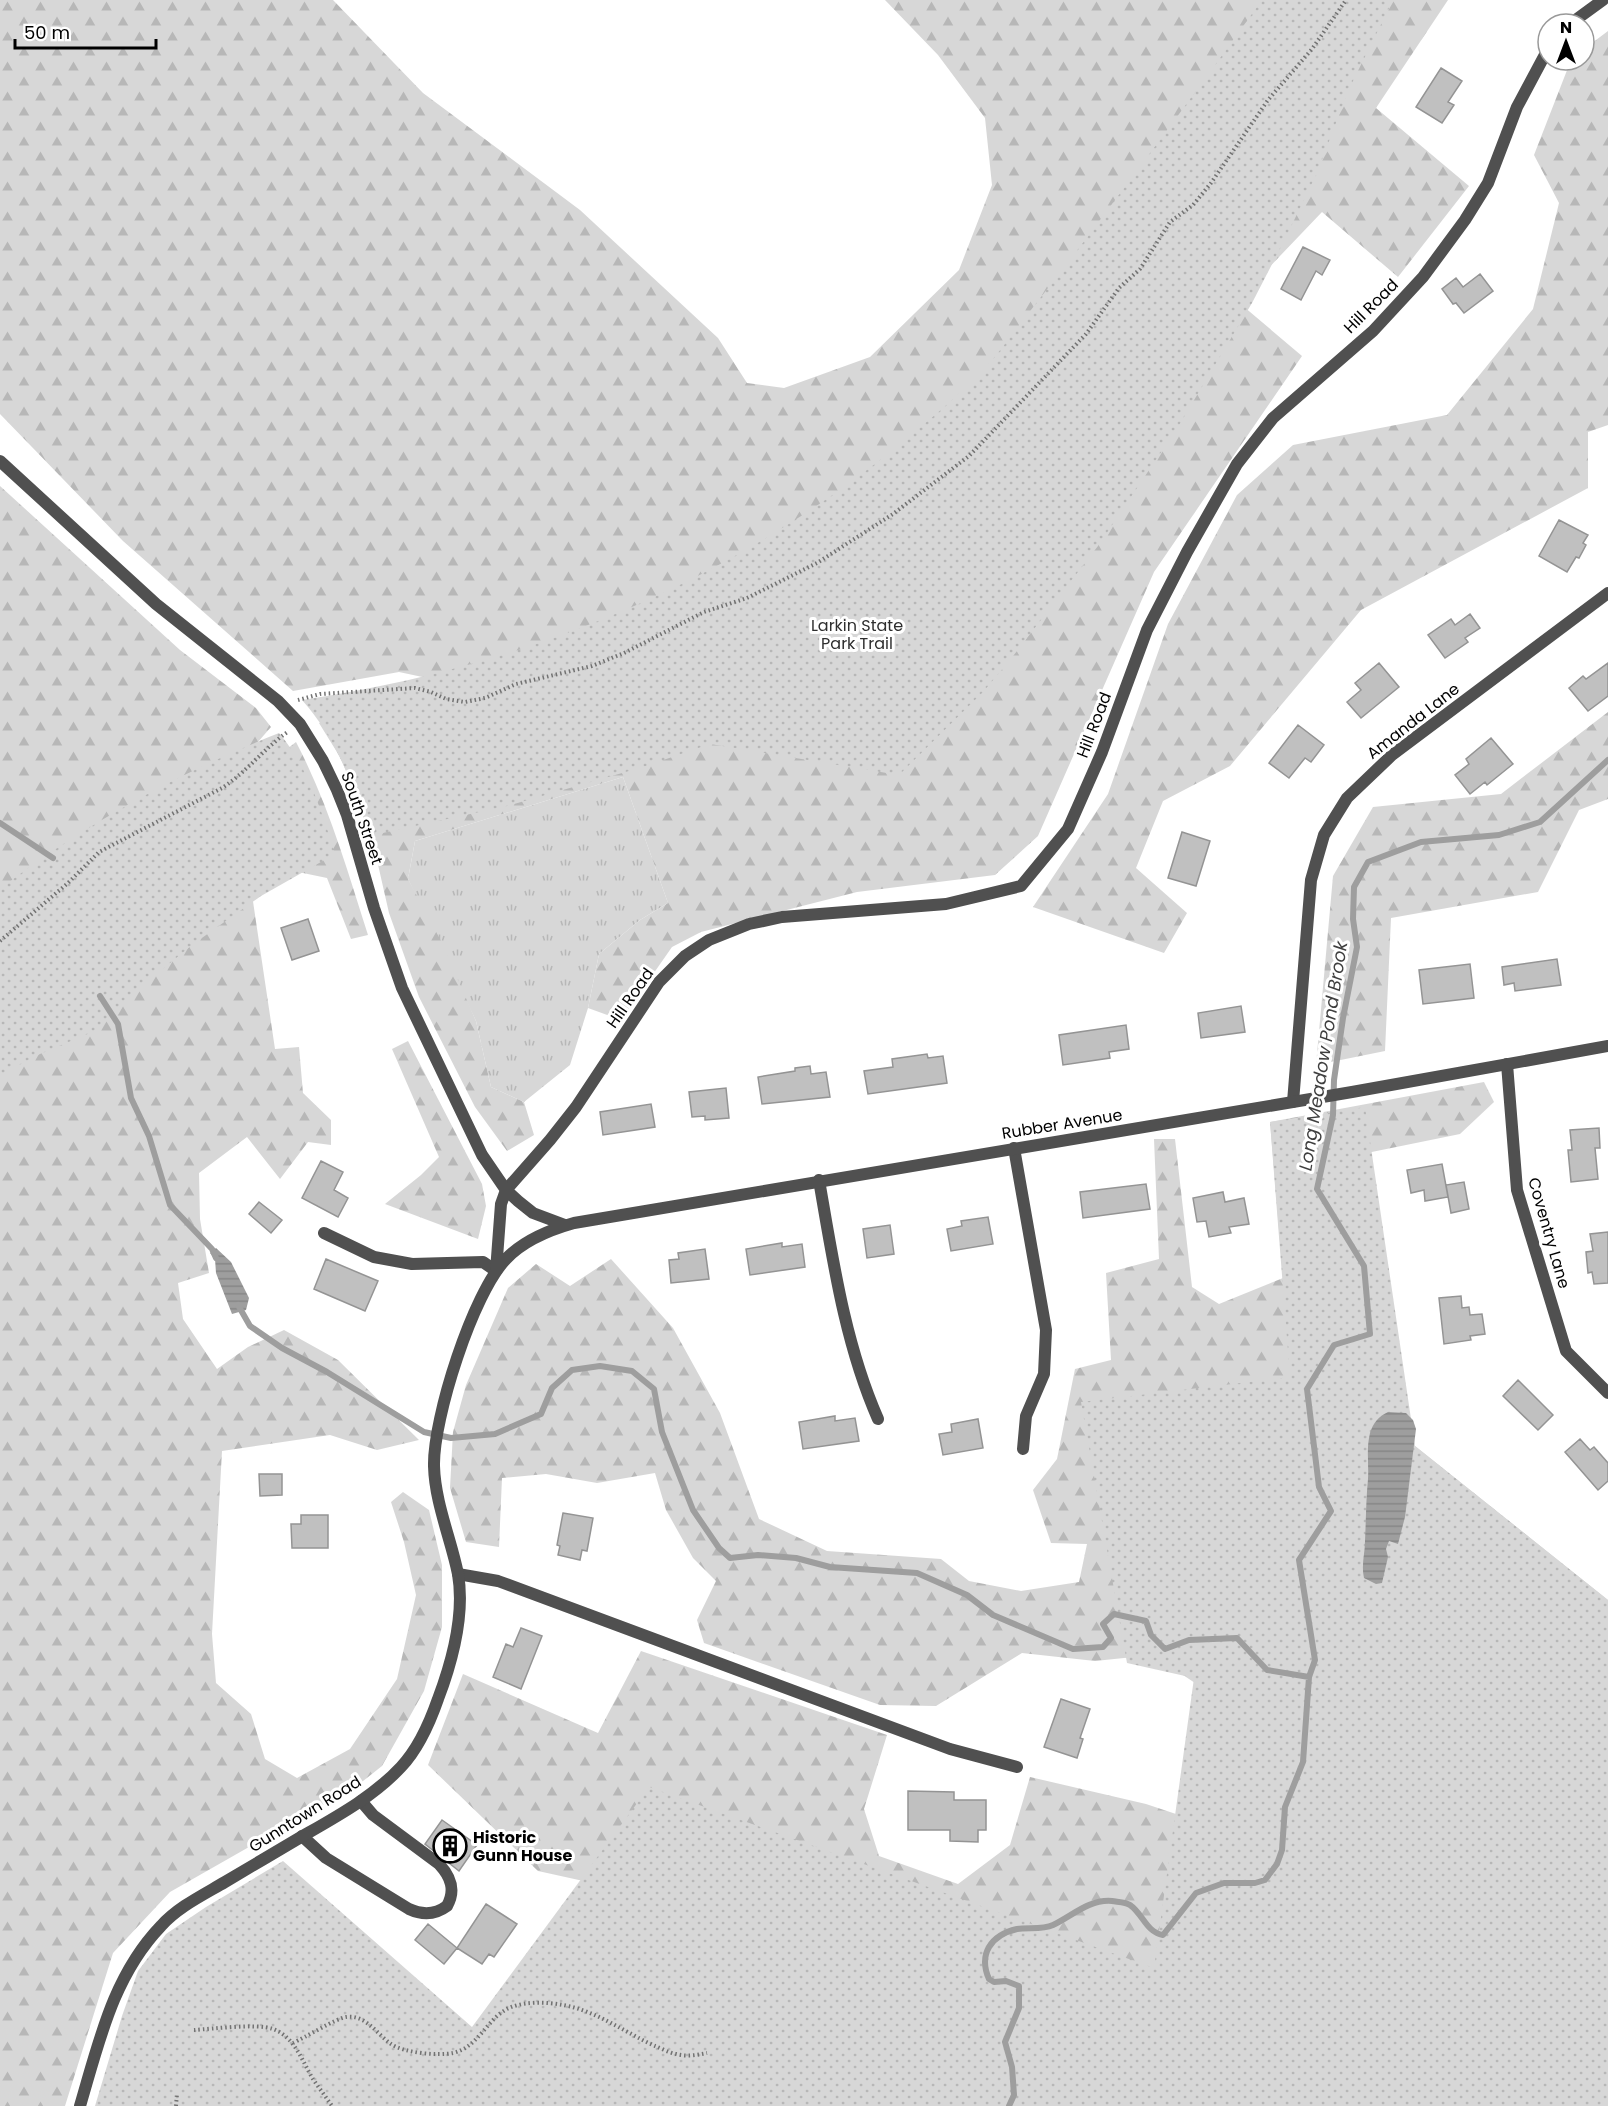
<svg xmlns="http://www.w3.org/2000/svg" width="1608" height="2106" font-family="Poppins,sans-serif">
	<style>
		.grass { fill: url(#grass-tufts) }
		.forest { fill: url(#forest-firs) }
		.park { fill: url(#park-dots) }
		.water { fill: url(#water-rules) }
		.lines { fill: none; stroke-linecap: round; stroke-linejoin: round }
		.stream { stroke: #9e9e9e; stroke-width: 6 }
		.building { fill: #c0c0c0; stroke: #949494; stroke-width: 1.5 }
		.path { stroke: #727272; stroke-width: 4; stroke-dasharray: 1.5 3; stroke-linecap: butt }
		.service { stroke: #505050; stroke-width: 12 }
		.minor { stroke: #505050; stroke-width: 12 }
		.tertiary { stroke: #505050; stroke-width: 12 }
		.labels { text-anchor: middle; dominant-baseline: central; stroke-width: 6; stroke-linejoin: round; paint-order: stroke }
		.street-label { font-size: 16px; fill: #000; stroke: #fff }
		.park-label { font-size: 16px; fill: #2e2e2e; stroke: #fff }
		.poi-label { font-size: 16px; font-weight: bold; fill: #000; stroke: #fff; text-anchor: start }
		.water-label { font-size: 18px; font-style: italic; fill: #3f3f3f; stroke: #fff }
	</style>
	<defs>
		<pattern id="grass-tufts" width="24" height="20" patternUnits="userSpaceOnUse" patternTransform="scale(1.5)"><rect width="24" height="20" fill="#d7d7d7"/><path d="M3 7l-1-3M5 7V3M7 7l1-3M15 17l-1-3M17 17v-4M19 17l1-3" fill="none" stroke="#b7b7b7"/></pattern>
		<pattern id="forest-firs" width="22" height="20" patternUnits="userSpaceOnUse" patternTransform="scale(1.5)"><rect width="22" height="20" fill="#d7d7d7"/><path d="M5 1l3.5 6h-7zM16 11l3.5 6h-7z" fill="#b7b7b7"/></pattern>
		<pattern id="park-dots" width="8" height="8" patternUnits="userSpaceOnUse" patternTransform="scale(1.5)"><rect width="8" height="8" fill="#d7d7d7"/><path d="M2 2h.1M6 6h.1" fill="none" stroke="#b7b7b7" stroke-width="1.8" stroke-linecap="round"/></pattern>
		<pattern id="water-rules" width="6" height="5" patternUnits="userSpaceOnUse" patternTransform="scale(1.5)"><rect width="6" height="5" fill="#9e9e9e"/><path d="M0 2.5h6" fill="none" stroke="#868686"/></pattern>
	</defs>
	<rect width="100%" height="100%" fill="#fff"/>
	<!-- grass -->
	<path class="grass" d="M 623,777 L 668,903 L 640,920 L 599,954 L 588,1008 L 570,1065 L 524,1102 L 491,1087 L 476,1021 L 408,879 L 415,841 Z"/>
	<!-- forest -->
	<path class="forest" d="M 0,0 L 333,0 L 423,93 L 580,210 L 718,338 L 747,383 L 784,388 L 870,357 L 959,270 L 992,185 L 985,118 L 938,55 L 885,0 L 1323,0 L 869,514 L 460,685 L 399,672 L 293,691 L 123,541 L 0,414 Z
		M 1363,0 L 1448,0 L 1376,108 L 1469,186 L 1398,277 L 1322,212 L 1237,301 L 1302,356 L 1154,572 L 1038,836 L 995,875 L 857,892 L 701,932 L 672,947 L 621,1020 L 588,1008 L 599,954 L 640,920 L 668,903 L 623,777 L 415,841 L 408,879 L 441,941 L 476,1021 L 491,1087 L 524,1102 L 534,1135 L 507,1151 L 475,1107 L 419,997 L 389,913 L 369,825 L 340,757 L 319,723 L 415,697 L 793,586 Z
		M 1608,31 L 1608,425 L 1588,432 L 1588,488 L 1361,610 L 1230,766 L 1163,801 L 1136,868 L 1187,913 L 1164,953 L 1033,907 L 1108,794 L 1168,624 L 1237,495 L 1293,445 L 1447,415 L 1533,309 L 1559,203 L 1534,155 L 1571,60 L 1584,60 L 1584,49 Z
		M 0,486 L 180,650 L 256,708 L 271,727 L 231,773 L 0,928 Z
		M 1608,712 L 1608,799 L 1579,810 L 1538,892 L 1391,918 L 1385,1051 L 1316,1065 L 1333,876 L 1373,807 L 1501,794 Z
		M 296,742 C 328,803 347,869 368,935 L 351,939 L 327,878 L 279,868 L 251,888 L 275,1049 L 299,1047 L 303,1093 L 331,1120 L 331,1145 L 308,1142 L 280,1179 L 247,1137 L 199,1173 L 200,1219 L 209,1273 L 178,1283 L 183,1319 L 217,1369 L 248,1347 L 284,1330 L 338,1360 L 419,1440 L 377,1450 L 330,1435 L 222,1451 L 212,1634 L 216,1683 L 251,1714 L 265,1759 L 297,1778 L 350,1749 L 397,1679 L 416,1595 L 404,1542 L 391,1502 L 403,1492 L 429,1510 L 442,1565 L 442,1627 L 424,1691 L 382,1766 L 358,1785 L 170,1892 L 113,1953 L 65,2106 L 0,2106 L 0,958 L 244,782 Z
		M 408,1041 L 482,1184 L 486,1206 L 478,1239 L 385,1204 L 421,1175 L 439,1157 L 392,1049 Z
		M 1484,1082 L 1494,1102 L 1460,1134 L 1357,1155 L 1381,1394 L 1415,1446 L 1608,1600 L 1606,2106 L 538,1871 L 428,1765 L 463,1674 L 598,1733 L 641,1651 L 887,1735 L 864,1809 L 879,1856 L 958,1884 L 1010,1845 L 1030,1777 L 1146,1804 L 1251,1839 L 1219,1699 L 1153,1655 L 1095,1661 L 1022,1653 L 936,1706 L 880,1705 L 704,1643 L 697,1620 L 716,1581 L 693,1558 L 666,1510 L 655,1473 L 597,1483 L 546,1474 L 502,1478 L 499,1547 L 466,1542 L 450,1488 L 453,1432 L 466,1385 L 508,1288 L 536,1264 L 570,1286 L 611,1259 L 673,1328 L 720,1413 L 759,1519 L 827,1551 L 941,1559 L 969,1581 L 1021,1591 L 1079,1582 L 1087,1544 L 1051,1543 L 1033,1490 L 1057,1459 L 1075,1369 L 1111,1360 L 1106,1273 L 1159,1259 L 1154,1139 L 1175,1139 L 1192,1287 L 1219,1304 L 1283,1278 L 1270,1122 Z"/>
	<!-- park -->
	<path class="park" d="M 1262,0 L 1393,0 L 1349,89 L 1316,175 L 1285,239 L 1252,303 L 1178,427 L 1098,546 L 1010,660 L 983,692 L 899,775 L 710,744 L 643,767 L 507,806 L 369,836 C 355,787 336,738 302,700 C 518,668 717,589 889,453 C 922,426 957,398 986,367 C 999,353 1010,337 1021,323 C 1042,295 1064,268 1085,240 C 1145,160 1204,81 1262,0 Z
		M 279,733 C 308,767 322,812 335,854 L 261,896 L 192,945 L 159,972 L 97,1030 L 40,1054 L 0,1075 L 0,889 C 86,823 179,773 279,733 Z
		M 1365,1107 L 1415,1446 L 1608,1600 L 1608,2106 L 95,2106 L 122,2016 L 138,1971 L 166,1934 L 206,1907 L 283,1861 L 472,2027 L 649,1787 L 1154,1968 L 1194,1678 L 1127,1663 L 1081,1402 L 1290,1377 L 1270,1122 Z"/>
	<!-- water -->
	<path class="water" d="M 216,1248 L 231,1262 L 249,1298 L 246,1310 L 232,1314 L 216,1273 L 215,1259 L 210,1253 Z
		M 1388,1412 L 1406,1413 L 1413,1420 L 1416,1429 L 1405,1517 L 1398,1544 L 1389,1541 L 1386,1549 L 1388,1557 L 1382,1583 L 1376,1584 L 1364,1578 C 1361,1565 1365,1554 1365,1541 C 1366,1520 1366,1500 1368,1479 C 1369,1463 1366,1450 1370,1433 C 1373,1423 1379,1416 1388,1412 Z"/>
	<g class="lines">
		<!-- stream -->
		<path class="stream" d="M 0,823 L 53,858
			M 100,996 L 118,1024 L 131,1098 L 149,1136 L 170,1205 L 212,1249 L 216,1258
			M 238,1305 L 250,1326 L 282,1348 L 327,1372 L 424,1432 L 451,1438 L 495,1434 L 541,1414 L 552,1388 L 572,1370 L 600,1366 L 632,1371 L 654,1389 L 662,1432 L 693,1510 L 719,1548 L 730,1558 L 758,1555 L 796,1558 L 830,1567 L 917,1573 L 967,1595 L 993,1615 L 1073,1649 L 1103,1647 L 1111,1638 L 1103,1624 L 1114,1614 L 1146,1621 L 1151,1635 L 1165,1649 L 1189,1640 L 1237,1638 L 1267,1670 L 1309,1677
			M 1009,2106 L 1014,2095 L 1012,2067 L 1005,2042 L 1019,2008 L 1019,1986 L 1006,1981 L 994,1982 L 989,1979 C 978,1954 991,1935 1017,1929 C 1028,1927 1042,1930 1053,1925 C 1072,1916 1089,1899 1112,1901 C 1117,1902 1126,1902 1130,1905 C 1143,1914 1146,1932 1163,1935 L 1196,1893 L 1224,1883 L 1255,1883 L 1265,1880 L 1277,1864 L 1282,1850 L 1285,1807 L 1303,1762 L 1309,1677 L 1315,1660 L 1299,1560 L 1331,1511 L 1319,1487 L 1307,1389 L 1334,1345 L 1370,1334 L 1364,1266 L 1317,1189 L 1333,1115 L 1334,1080 L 1343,1018 L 1357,947 L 1353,919 L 1354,887 L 1368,862 L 1421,842 L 1499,835 L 1540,822 L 1608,760"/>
	</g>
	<!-- building -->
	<path class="building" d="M 1441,68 L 1462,81 L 1448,102 L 1454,105 L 1442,123 L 1416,107 Z
		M 1303,247 L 1330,260 L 1322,275 L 1316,271 L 1301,300 L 1281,289 Z
		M 1480,274 L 1493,291 L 1464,313 L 1456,303 L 1453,304 L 1442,289 L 1456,278 L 1463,287 Z
		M 1559,520 L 1588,535 L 1583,543 L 1586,545 L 1579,558 L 1576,557 L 1567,572 L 1539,556 Z
		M 1470,614 L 1480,628 L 1465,638 L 1468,642 L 1445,658 L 1428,635 L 1451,619 L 1455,625 Z
		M 1379,663 L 1399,687 L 1361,718 L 1347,702 L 1361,690 L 1355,683 Z
		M 1608,663 L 1608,696 L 1588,711 L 1569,688 L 1583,676 L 1586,679 Z
		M 1298,725 L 1324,745 L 1311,762 L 1305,758 L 1289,778 L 1269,763 Z
		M 1491,738 L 1513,764 L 1487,785 L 1485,782 L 1470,794 L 1455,775 L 1469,764 L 1466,759 Z
		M 1182,832 L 1210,841 L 1196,886 L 1168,878 Z
		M 308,919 L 319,951 L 292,960 L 281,928 Z
		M 1557,959 L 1561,985 L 1515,991 L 1514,983 L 1504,985 L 1502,967 Z
		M 1470,964 L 1474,998 L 1423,1004 L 1419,970 Z
		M 1241,1006 L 1245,1032 L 1201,1038 L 1198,1013 Z
		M 1126,1025 L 1129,1049 L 1109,1052 L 1110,1058 L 1063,1065 L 1059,1035 Z
		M 927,1054 L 928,1058 L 943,1056 L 947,1083 L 868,1094 L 864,1071 L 893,1067 L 892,1059 Z
		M 810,1066 L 811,1074 L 826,1072 L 830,1097 L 762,1104 L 758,1077 L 795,1071 L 795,1068 Z
		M 726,1088 L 729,1118 L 705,1120 L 705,1116 L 692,1117 L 689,1092 Z
		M 651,1104 L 655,1127 L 603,1135 L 600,1112 Z
		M 1599,1128 L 1600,1148 L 1595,1148 L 1598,1179 L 1571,1182 L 1568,1150 L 1572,1150 L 1570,1130 Z
		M 321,1161 L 343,1172 L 334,1190 L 348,1198 L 338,1217 L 302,1198 Z
		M 1442,1164 L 1448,1197 L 1425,1201 L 1424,1190 L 1411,1193 L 1407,1170 Z
		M 1464,1182 L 1469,1209 L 1451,1213 L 1446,1185 Z
		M 1146,1184 L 1150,1209 L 1083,1218 L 1080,1192 Z
		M 1223,1192 L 1225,1202 L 1244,1198 L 1249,1224 L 1229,1227 L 1231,1233 L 1209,1237 L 1206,1221 L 1197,1222 L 1193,1198 Z
		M 259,1202 L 282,1220 L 271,1233 L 249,1214 Z
		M 988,1217 L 993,1244 L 951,1251 L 947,1229 L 962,1226 L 961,1221 Z
		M 890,1225 L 894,1254 L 867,1258 L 863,1229 Z
		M 1608,1232 L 1608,1283 L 1594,1284 L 1592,1272 L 1588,1273 L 1586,1252 L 1593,1251 L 1590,1234 Z
		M 782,1243 L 782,1247 L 802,1244 L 805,1267 L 750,1275 L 746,1249 Z
		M 705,1249 L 709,1279 L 671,1283 L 669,1260 L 679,1259 L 678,1253 Z
		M 326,1259 L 378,1281 L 365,1311 L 314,1289 Z
		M 1461,1296 L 1462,1308 L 1469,1307 L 1470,1315 L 1482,1314 L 1485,1334 L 1470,1336 L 1471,1340 L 1444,1344 L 1439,1298 Z
		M 1518,1380 L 1553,1415 L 1538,1430 L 1503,1396 Z
		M 835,1416 L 835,1421 L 855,1418 L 859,1441 L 803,1449 L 799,1422 Z
		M 978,1419 L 983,1448 L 943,1455 L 939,1434 L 952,1432 L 951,1424 Z
		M 1580,1439 L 1590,1450 L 1594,1447 L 1608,1463 L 1608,1481 L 1598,1490 L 1565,1452 Z
		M 259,1474 L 282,1474 L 282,1495 L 260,1496 Z
		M 563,1513 L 593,1518 L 587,1551 L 582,1550 L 580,1560 L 558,1555 L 560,1546 L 557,1545 Z
		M 301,1515 L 328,1515 L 328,1548 L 292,1548 L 291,1524 L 301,1524 Z
		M 521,1628 L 542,1636 L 521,1689 L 493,1677 L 506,1644 L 513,1647 Z
		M 1061,1699 L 1090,1709 L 1080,1738 L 1083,1739 L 1077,1758 L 1044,1747 Z
		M 908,1791 L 954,1792 L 954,1800 L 986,1800 L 986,1830 L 978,1830 L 978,1842 L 950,1841 L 950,1830 L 908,1830 Z
		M 442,1820 L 477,1845 L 459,1871 L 425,1844 Z
		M 486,1904 L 517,1924 L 494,1957 L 489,1954 L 482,1964 L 457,1948 Z
		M 428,1924 L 457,1948 L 444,1964 L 415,1940 Z"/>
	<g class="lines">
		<!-- path -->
		<path class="path" d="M 298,700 L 320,694 L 415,688 L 431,692 L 446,699 L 465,702 L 485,698 L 516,684 L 592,666 L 624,653 L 704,612 L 747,598 L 817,563 L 893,514 L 969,456 L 1086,334 L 1119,288 L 1140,269 L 1170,222 L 1193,205 L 1211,183 L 1268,100 L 1312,49 L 1346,0
			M 0,941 L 68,883 L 99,852 L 222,788 C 247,772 265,747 289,731
			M 194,2030 C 213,2029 257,2023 273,2029 C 295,2037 302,2061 313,2079 C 319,2088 326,2097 332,2106
			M 293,2043 C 304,2038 337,2018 346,2017 C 365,2014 377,2034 391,2044 C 404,2053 438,2056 453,2053 C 479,2047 487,2018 509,2008 C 525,2001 547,2002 563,2005 C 597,2011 624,2032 655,2046 C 661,2048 669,2053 676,2054 C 687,2057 697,2055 707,2053
			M 176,2106 L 177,2093"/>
		<!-- service -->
		<path class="service" d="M 1014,1148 L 1046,1330 L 1044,1374 L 1026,1416 L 1023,1449
			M 819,1180 C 833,1261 845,1344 878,1419
			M 324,1233 L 374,1257 L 412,1264 L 483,1262 L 496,1271
			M 458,1574 L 498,1581 L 950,1749 L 1017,1767
			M 302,1836 L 326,1858 L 409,1909 C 422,1915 435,1915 447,1906 C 456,1890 451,1877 439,1864 L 373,1815 L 361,1801"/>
		<!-- minor -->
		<path class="minor" d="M 1570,24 L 1603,0
			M 1507,1064 L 1517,1190 L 1566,1351 L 1608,1393
			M 1293,1102 L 1311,880 L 1324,835 L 1347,798 L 1392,755 L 1608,593
			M 506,1190 L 550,1140 L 576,1107 L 659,982 L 685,956 L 709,940 L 749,924 L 782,917 L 946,904 L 1021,886 L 1068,829 L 1102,752 L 1147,630 L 1187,552 L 1237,464 L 1273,418 L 1373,331 L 1423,277 L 1465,220 L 1488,183 L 1517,107 L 1548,49"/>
		<!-- tertiary -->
		<path class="tertiary" d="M 0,461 L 156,604 L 278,701 L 300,724 L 323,761 L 337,790 L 347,815 L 374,908 L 402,988 L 482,1155 L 506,1190 L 518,1201 L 533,1213 L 565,1225
			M 496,1271 L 501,1204 L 506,1190
			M 80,2106 C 99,2042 113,1976 161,1926 C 178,1907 203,1895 225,1882 C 250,1867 276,1852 301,1837 C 336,1817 373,1797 401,1767 C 418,1749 430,1722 438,1699 C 452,1662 465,1615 458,1574 C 451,1539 435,1503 434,1466 C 433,1418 473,1293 506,1259 C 524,1240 549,1230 574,1223 L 1352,1092 L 1608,1046"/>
	</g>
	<!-- icons -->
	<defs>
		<symbol id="building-ring" viewBox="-11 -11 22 22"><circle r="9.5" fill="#fff" stroke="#000" stroke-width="1.5"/><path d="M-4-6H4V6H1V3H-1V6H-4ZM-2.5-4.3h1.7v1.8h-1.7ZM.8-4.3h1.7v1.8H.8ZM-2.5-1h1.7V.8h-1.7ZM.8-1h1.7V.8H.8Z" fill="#000"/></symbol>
	</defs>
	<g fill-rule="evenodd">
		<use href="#building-ring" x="431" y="1827" width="38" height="38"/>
	</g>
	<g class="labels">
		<!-- street labels -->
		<g class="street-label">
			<text transform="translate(1371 306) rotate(-45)">Hill Road</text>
			<text transform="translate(1413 721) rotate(-38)">Amanda Lane</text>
			<text transform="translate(1094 725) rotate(-69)">Hill Road</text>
			<text transform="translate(362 818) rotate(71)">South Street</text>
			<text transform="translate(630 998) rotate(-55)">Hill Road</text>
			<text transform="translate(1062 1124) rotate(-9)">Rubber Avenue</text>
			<text transform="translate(1549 1233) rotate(74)">Coventry Lane</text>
			<text transform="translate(305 1814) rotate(-32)">Gunntown Road</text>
		</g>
		<!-- park labels -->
		<g class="park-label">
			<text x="857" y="625">Larkin State<tspan x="857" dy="18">Park Trail</tspan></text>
		</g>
		<!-- poi labels -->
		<g class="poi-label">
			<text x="473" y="1837">Historic<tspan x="473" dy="18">Gunn House</tspan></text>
		</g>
		<!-- water labels -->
		<g class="water-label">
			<text transform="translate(1323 1056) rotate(-81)">Long Meadow Pond Brook</text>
		</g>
	</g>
	<!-- north arrow -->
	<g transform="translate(1566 42)"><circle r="28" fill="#ffffff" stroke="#999999" stroke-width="1.5"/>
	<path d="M0-4.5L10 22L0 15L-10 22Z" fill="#000000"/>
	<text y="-9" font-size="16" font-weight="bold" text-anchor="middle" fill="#000000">N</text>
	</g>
	<!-- scale -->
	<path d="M15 39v9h141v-9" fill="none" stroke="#000000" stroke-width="3"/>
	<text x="24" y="39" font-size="18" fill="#000000" stroke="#ffffff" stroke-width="4.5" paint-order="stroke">50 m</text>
</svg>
